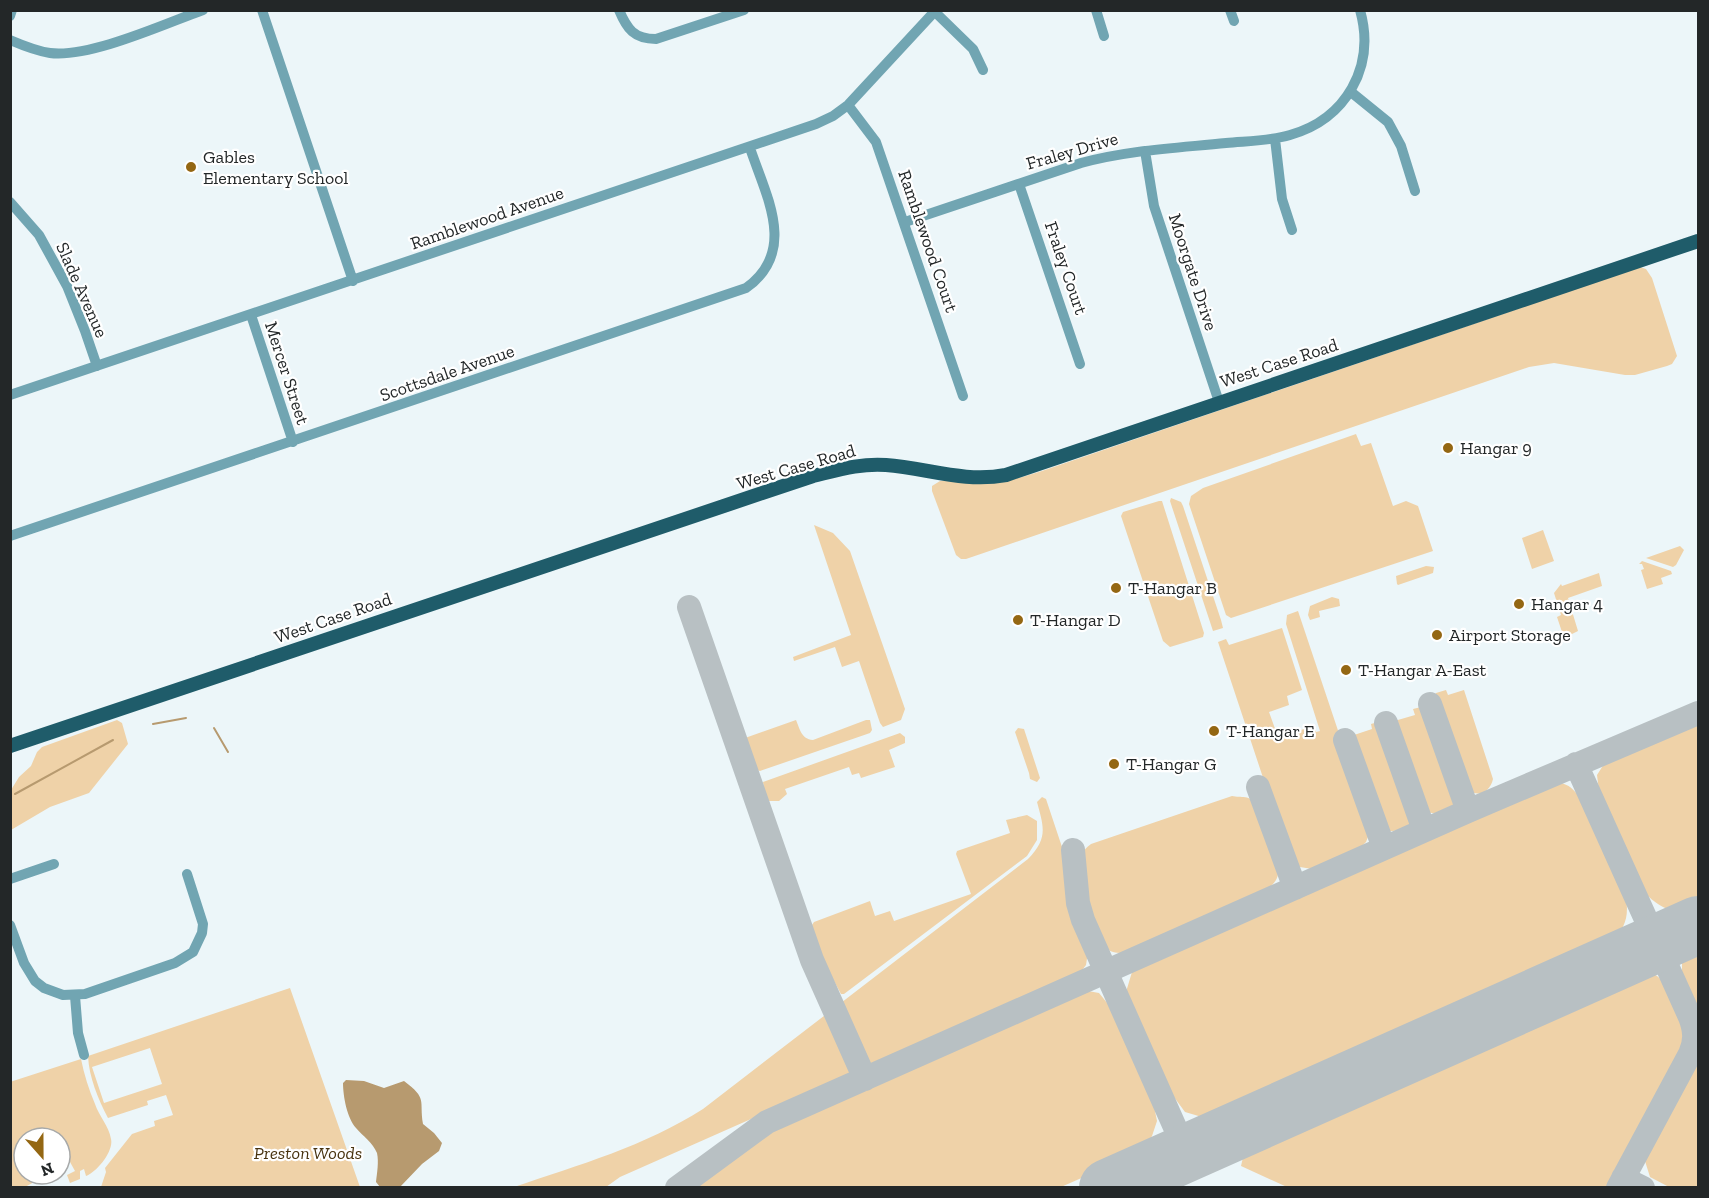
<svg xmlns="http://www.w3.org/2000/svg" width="1709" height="1198" font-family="'Zilla Slab',serif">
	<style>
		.green { fill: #efd2a8; fill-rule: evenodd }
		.water { fill: #b79a6f }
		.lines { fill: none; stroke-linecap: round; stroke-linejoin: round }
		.stream { stroke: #b79a6f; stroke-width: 2 }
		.taxiway { stroke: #b8c0c3; stroke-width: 24 }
		.runway { stroke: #b8c0c3; stroke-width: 58 }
		.minor { stroke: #71a5b2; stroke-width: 10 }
		.major { stroke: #1f5c6a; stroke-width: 14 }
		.poi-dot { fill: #946713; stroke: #fff; stroke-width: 2 }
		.labels { text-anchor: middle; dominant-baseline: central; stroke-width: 4.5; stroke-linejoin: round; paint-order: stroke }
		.street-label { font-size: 18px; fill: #232728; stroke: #fff }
		.poi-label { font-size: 18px; fill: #232728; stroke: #fff; text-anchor: start }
		.park-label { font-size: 18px; font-style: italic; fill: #48330f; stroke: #fff }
	</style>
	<rect width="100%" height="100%" fill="#ecf6f9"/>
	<!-- green -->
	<path class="green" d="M 1640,267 L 1646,269 L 1652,278 L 1677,356 L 1672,364 L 1667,366 L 1635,375 L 1625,375 L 1554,363 L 1529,367 L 966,559 L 961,559 L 956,555 L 932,491 L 932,486 L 940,481 L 1019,478 L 1042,471 Z
		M 1356,434 L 1361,446 L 1371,443 L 1393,506 L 1406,501 L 1418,506 L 1433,551 L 1231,618 L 1226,615 L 1189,504 L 1191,496 L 1203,488 Z
		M 1171,498 L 1181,502 L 1183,506 L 1221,620 L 1223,628 L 1213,631 L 1170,501 Z
		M 1159,501 L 1162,501 L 1204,633 L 1203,637 L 1170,647 L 1163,641 L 1121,516 L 1123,512 Z
		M 814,525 L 833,533 L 850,551 L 905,709 L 901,720 L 883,727 L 880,723 L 859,661 L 842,667 L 835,647 L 794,661 L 793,657 L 851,635 Z
		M 1543,530 L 1554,561 L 1532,569 L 1522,538 Z
		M 1680,546 L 1684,550 L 1676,565 L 1673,567 L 1646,558 Z
		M 1642,561 L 1671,571 L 1672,574 L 1661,578 L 1663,584 L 1647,589 L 1641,570 L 1644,569 L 1642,564 L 1639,564 Z
		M 1426,566 L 1434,567 L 1433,573 L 1398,585 L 1397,584 L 1396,576 Z
		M 1599,573 L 1602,586 L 1568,598 L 1578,631 L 1564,638 L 1557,617 L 1561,615 L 1554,593 L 1561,584 L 1562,586 Z
		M 1332,597 L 1339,599 L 1340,606 L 1319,611 L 1320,617 L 1310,620 L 1308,615 L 1310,606 Z
		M 1298,611 L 1371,829 L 1366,842 L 1362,846 L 1312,869 L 1300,867 L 1288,853 L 1218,642 L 1226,639 L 1229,645 L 1282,628 L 1302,690 L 1287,696 L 1289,705 L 1269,712 L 1278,737 L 1314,726 L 1316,732 L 1320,731 L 1286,624 L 1287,615 Z
		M 1446,690 L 1448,695 L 1464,690 L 1493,779 C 1490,794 1474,799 1465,786 L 1433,697 L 1436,693 Z
		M 1425,706 L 1456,793 L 1453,805 C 1442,812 1430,818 1420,807 L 1391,722 L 1415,715 L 1413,709 Z
		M 117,720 L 122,723 L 128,744 L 89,793 L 50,807 L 11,830 L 11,790 L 19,777 L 31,766 L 37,752 L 42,747 Z
		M 796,720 C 800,729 801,739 813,740 L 866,720 L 870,720 L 872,730 L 870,733 L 760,771 L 757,770 L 745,738 Z
		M 1378,722 L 1382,724 L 1413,814 L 1409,826 C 1396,831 1385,836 1377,822 L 1349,738 L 1351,736 L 1372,729 L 1371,724 Z
		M 1698,725 L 1698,905 C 1677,914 1665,912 1648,896 L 1599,791 L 1597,775 L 1604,764 Z
		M 1018,728 L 1024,729 L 1040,778 L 1037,782 L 1030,779 L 1029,773 L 1015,732 Z
		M 900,733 L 905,737 L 905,743 L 889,750 L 895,767 L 861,778 L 859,773 L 852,775 L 849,767 L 785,789 L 787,794 L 779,801 L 769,801 L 765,796 L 763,782 Z
		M 1559,783 C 1570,784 1573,790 1580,797 L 1626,897 C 1629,919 1625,926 1612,943 L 1212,1120 L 1185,1112 L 1171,1093 L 1126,992 L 1132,972 L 1534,793 Z
		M 1232,796 C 1241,798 1250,794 1257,806 C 1262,820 1281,860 1278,874 C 1277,881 1273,884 1268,889 L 1125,953 C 1118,953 1112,953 1107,949 C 1089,937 1079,880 1081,859 C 1081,852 1086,848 1091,844 Z
		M 1042,797 L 1046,799 L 1064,853 L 1074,918 L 1088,952 L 1086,965 L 1080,973 L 620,1177 L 606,1187 L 514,1187 C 579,1165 645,1146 703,1109 L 1028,859 C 1048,838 1044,828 1037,802 Z
		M 1027,815 L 1037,821 L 1037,840 L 1027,856 L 844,994 L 841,994 L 828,970 L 812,931 L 812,925 L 814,922 L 870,901 L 875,916 L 890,911 L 894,921 L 971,894 L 956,854 L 957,851 L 1010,833 L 1006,820 Z
		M 1698,948 L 1698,1012 L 1682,975 L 1682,963 L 1685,954 Z
		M 1643,973 C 1649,973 1653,973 1657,976 C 1670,985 1685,1028 1684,1043 L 1608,1187 L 1287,1187 L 1241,1166 L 1244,1153 Z
		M 290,988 L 360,1187 L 101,1187 L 106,1172 L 105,1168 L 132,1134 L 155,1126 L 154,1121 L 173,1115 L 166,1095 L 147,1101 L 148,1105 L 108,1118 C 98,1099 89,1077 88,1056 ZM 150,1048 L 162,1084 L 104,1103 L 92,1067 Z
		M 1088,991 L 1099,993 L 1108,1004 L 1154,1106 L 1157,1121 L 1152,1136 L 1143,1151 L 1061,1187 L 696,1187 L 763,1136 Z
		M 81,1059 C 84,1074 89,1090 95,1104 C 99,1116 109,1126 111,1139 C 114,1151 97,1172 86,1176 L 84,1169 L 80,1171 L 80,1179 L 70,1183 L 67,1175 L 75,1171 L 70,1162 L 60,1155 L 60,1138 L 24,1138 L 24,1174 L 42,1174 L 35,1177 L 36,1181 L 25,1187 L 11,1187 L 10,1082 Z
		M 1698,1060 L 1698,1187 L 1669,1187 L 1650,1177 L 1645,1161 Z"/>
	<!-- water -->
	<path class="water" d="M 346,1080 L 364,1081 L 384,1088 L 404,1081 C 428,1099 419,1100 423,1124 L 434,1133 L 442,1143 L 439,1151 L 422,1164 L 400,1187 L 380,1187 L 376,1182 C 377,1173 379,1162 377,1153 C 373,1143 363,1136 356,1128 C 347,1118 343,1096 343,1083 Z"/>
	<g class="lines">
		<!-- stream -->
		<path class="stream" d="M 153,724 L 186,718
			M 214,728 L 228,752
			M 15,794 L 113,740"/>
		<!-- taxiway -->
		<path class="taxiway" d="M 689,607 L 812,960 L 865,1079
			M 1430,704 L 1468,811
			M 1386,723 L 1424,830
			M 1345,740 L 1384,848
			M 1576,764 L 1690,1017 C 1695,1030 1696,1041 1690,1054 L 1618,1188
			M 1258,787 L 1295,888
			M 1073,850 L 1078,903 L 1083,920 L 1186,1152
			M 1623,1178 L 1643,1188
			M 677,1188 L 767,1122 L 1468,811 L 1698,713"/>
		<!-- runway -->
		<path class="runway" d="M 1108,1188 L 1698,925"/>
		<!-- minor -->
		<path class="minor" d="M 262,10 L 353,281
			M 619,10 C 627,29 634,39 656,39 L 744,10
			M 1096,10 L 1104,36
			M 1230,10 L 1234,21
			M 935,12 L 973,49 L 983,70
			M 10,16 L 12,10
			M 10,40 C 24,46 36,51 50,53 C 90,58 164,24 203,10
			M 1351,92 L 1388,122 L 1401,146 L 1415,191
			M 848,105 L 876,142 L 963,396
			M 1275,139 L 1282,199 L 1292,230
			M 1145,151 L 1154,206 L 1219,402
			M 1019,184 L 1080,364
			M 10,202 L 39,235 L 67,286 L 85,331 L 97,366
			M 905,222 L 1081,163 C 1129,150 1177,148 1226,143 C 1247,141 1270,141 1290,135 C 1346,119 1376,67 1360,10
			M 251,315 L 293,442
			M 10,395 L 816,124 L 833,116 L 848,105 L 936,10
			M 10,536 L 746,288 C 798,251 766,196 750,148
			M 10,879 L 54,864
			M 10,925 L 24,963 L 35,981 L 44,988 L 63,995 L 85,994 L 175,963 L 193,952 L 202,933 L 203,924 L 187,874
			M 75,996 L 78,1033 L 84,1055"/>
		<!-- major -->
		<path class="major" d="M 10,746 L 813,476 C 838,470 861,463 886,465 C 927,468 964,483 1006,475 L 1698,241"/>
	</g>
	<!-- markers -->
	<g class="poi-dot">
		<circle cx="191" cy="167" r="6"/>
		<circle cx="1448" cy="448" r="6"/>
		<circle cx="1116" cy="588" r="6"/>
		<circle cx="1519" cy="604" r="6"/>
		<circle cx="1018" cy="620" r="6"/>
		<circle cx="1437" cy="635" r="6"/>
		<circle cx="1346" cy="670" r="6"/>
		<circle cx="1214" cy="731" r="6"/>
		<circle cx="1114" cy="764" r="6"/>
	</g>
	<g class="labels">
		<!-- street labels -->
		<g class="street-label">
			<text transform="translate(1072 151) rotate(-16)">Fraley Drive</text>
			<text transform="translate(487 218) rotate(-19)">Ramblewood Avenue</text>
			<text transform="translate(928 241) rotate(71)">Ramblewood Court</text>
			<text transform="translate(1066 268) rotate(71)">Fraley Court</text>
			<text transform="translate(1193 272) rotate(72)">Moorgate Drive</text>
			<text transform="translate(82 290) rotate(66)">Slade Avenue</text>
			<text transform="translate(1279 363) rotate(-18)">West Case Road</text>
			<text transform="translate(287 373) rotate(72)">Mercer Street</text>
			<text transform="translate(447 373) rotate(-19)">Scottsdale Avenue</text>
			<text transform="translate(796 467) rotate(-16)">West Case Road</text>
			<text transform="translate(333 618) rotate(-19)">West Case Road</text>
		</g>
		<!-- poi labels -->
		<g class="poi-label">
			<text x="203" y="157">Gables<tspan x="203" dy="21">Elementary School</tspan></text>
			<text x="1460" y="448">Hangar 9</text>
			<text x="1128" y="588">T-Hangar B</text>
			<text x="1531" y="604">Hangar 4</text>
			<text x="1030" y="620">T-Hangar D</text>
			<text x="1449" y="635">Airport Storage</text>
			<text x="1358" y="670">T-Hangar A-East</text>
			<text x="1226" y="731">T-Hangar E</text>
			<text x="1126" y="764">T-Hangar G</text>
		</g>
		<!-- park labels -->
		<g class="park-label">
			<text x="308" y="1153">Preston Woods</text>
		</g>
	</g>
	<!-- border -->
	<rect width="1709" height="1198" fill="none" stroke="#232728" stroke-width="24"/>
	<!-- north arrow -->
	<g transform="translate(42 1156) rotate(159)"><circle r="28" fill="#ffffff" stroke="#a7a9a9" stroke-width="1.5"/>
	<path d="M0-4.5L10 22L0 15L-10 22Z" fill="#946713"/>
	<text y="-9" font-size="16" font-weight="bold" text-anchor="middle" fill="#232728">N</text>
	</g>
</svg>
